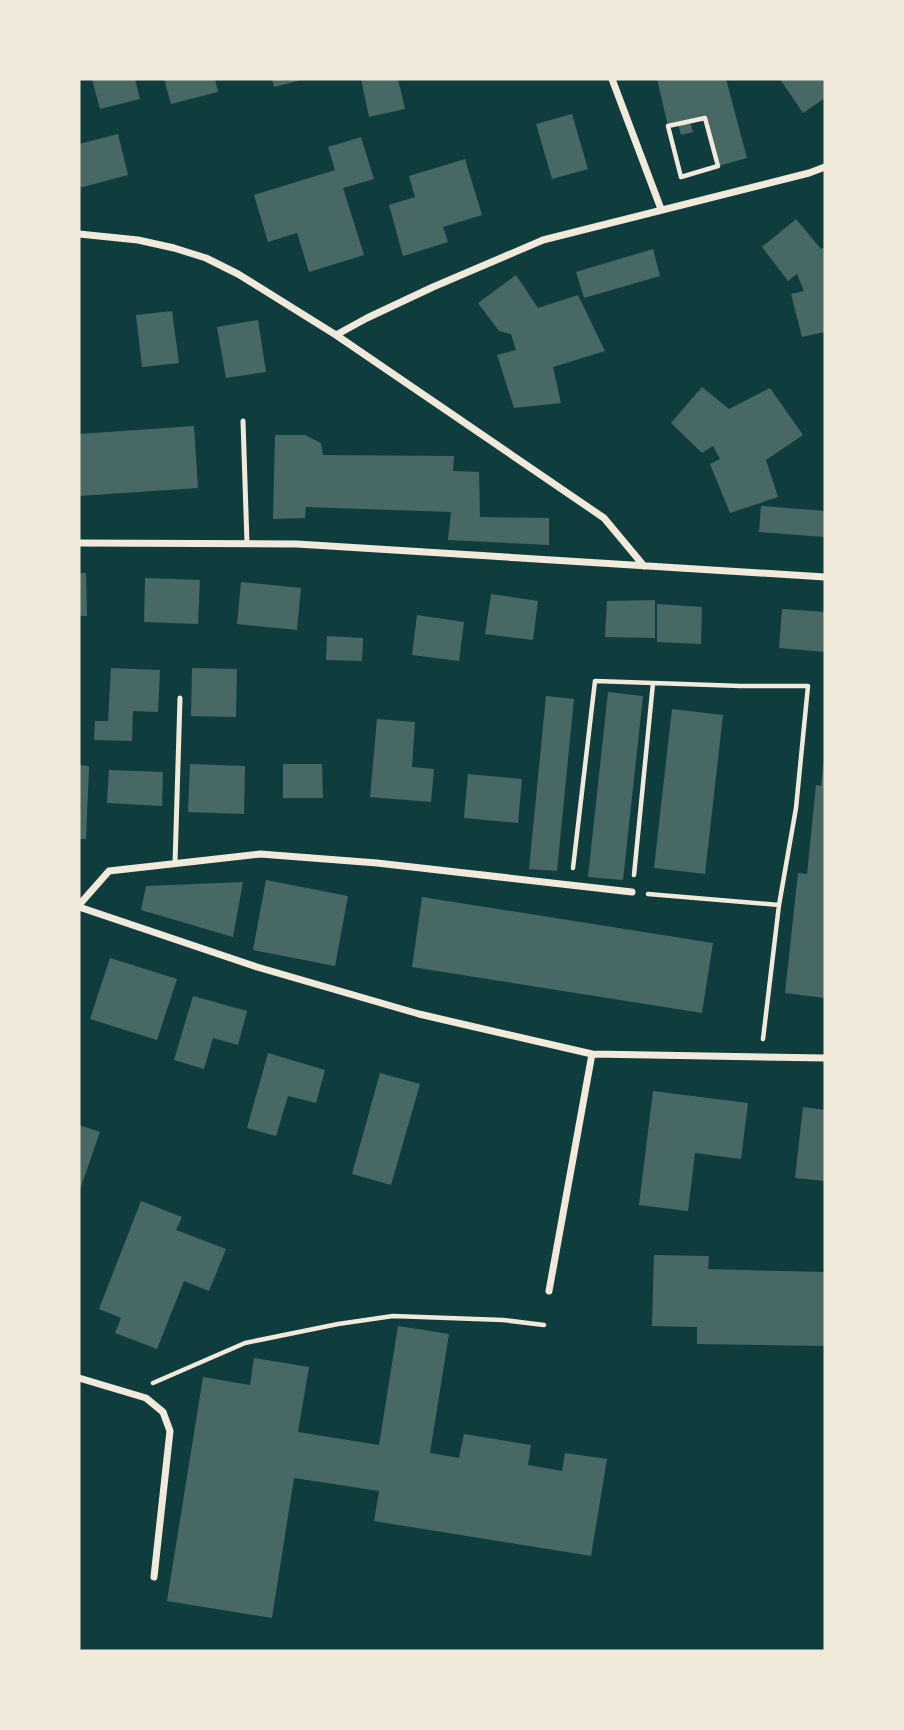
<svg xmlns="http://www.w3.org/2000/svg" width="904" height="1730" font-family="Figtree,sans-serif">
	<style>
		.building { fill: #486865 }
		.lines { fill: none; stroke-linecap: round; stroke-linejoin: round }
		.path { stroke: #f1e9da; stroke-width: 4.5 }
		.service { stroke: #f1e9da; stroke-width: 5 }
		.minor { stroke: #f1e9da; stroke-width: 7 }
	</style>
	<rect width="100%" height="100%" fill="#0f3d3e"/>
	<!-- building -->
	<path class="building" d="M 92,79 L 135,79 L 140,99 L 100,109 Z
		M 164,79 L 215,79 L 218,92 L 171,104 Z
		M 272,79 L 302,79 L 302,80 L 274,87 Z
		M 361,79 L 398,79 L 405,109 L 369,117 Z
		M 657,79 L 726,79 L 747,158 L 718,166 L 705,118 L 690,122 L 693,132 L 681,135 L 678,124 L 668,126 Z
		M 780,79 L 825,79 L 825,98 L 803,113 Z
		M 572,114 L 588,169 L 552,179 L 536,124 Z
		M 118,134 L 128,175 L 79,188 L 79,144 Z
		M 361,137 L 374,179 L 343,188 L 364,255 L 309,272 L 297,233 L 268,242 L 254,195 L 335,170 L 328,147 Z
		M 465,159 L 482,215 L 443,227 L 448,242 L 403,256 L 389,205 L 415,197 L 409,176 Z
		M 796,219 L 821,249 L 825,247 L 825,332 L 802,337 L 791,294 L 804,291 L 797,274 L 788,281 L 762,247 Z
		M 653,249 L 660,276 L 584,298 L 576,272 Z
		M 516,275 L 538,308 L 578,295 L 605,351 L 553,367 L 561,403 L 514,408 L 497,355 L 516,350 L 511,334 L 499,331 L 478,303 Z
		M 172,311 L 179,363 L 142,367 L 136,315 Z
		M 258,320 L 266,372 L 226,378 L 217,327 Z
		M 702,387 L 729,409 L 770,388 L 803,435 L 766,460 L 778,497 L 730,513 L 710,464 L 720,459 L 713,446 L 702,453 L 671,423 Z
		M 194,426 L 198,488 L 79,496 L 79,434 Z
		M 275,435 L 305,435 L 321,443 L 323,455 L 454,456 L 453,471 L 479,472 L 480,517 L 549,518 L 549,545 L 448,540 L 451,512 L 306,507 L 305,518 L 273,519 Z
		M 761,506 L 825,511 L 825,537 L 759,532 Z
		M 79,573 L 86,573 L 87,616 L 79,616 Z
		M 145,578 L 200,580 L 198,624 L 144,622 Z
		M 241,582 L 301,588 L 297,630 L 237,624 Z
		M 491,594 L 538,601 L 533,640 L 485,634 Z
		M 655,600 L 655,638 L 605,637 L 607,601 Z
		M 657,604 L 702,607 L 701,644 L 657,642 Z
		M 782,609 L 825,612 L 825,652 L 779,648 Z
		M 417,615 L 464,622 L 459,661 L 412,655 Z
		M 327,636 L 363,638 L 362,661 L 326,660 Z
		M 111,668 L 160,670 L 158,712 L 133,711 L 132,741 L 94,740 L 95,721 L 108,721 Z
		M 192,668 L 237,669 L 236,717 L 191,716 Z
		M 608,692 L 643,696 L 623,880 L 588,877 Z
		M 546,696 L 574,699 L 557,871 L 529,869 Z
		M 672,709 L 723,715 L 705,874 L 654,868 Z
		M 377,719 L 415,722 L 412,767 L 434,769 L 431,802 L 370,797 Z
		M 824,759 L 825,759 L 825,998 L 785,993 L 798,873 L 807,874 L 816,785 L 821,786 Z
		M 190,764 L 245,766 L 244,814 L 188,812 Z
		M 283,764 L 322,764 L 323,798 L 283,798 Z
		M 79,765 L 89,766 L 86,839 L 79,839 Z
		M 109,770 L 163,772 L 162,806 L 107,803 Z
		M 468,774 L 522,779 L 518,823 L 464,818 Z
		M 266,880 L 348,896 L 335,966 L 253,950 Z
		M 243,882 L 233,937 L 141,910 L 146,886 Z
		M 422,897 L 713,943 L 702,1013 L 412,967 Z
		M 110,958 L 177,979 L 157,1040 L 90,1019 Z
		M 193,996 L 247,1011 L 238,1045 L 213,1038 L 204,1069 L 174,1060 Z
		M 268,1053 L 325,1070 L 316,1103 L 288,1096 L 276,1136 L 247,1128 Z
		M 380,1073 L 420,1084 L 391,1185 L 352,1174 Z
		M 653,1091 L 748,1103 L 741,1159 L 695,1153 L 688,1211 L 639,1205 Z
		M 803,1107 L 825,1110 L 825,1181 L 795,1178 Z
		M 79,1125 L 100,1132 L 79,1192 Z
		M 141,1201 L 182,1217 L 176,1230 L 226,1249 L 209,1291 L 184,1281 L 157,1349 L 115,1333 L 121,1318 L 99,1309 Z
		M 654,1255 L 709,1256 L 708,1269 L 825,1272 L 825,1346 L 697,1344 L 697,1327 L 652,1326 Z
		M 398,1326 L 449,1334 L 430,1453 L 459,1458 L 464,1434 L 531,1445 L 528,1465 L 562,1471 L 565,1453 L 607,1459 L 591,1556 L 374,1521 L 379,1491 L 294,1478 L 272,1618 L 167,1601 L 203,1377 L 250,1385 L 254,1358 L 309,1367 L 298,1432 L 379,1445 Z"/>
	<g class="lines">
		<!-- path -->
		<path class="path" d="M 705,118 L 718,166 L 681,177 L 668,126 Z
			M 573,868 L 595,681 L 741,686 L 808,686 L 796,808 L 779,905 L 763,1039
			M 634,875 L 653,683
			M 648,894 L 779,905
			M 153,1383 L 245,1343 L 338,1324 L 393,1316 L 503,1320 L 544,1325"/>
		<!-- service -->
		<path class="service" d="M 243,421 L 247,543
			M 175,864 L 180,698"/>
		<!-- minor -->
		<path class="minor" d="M 612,79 L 661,209
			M 79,234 L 138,240 L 174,248 L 206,258 L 238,274 L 336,335 L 604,518 L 644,566
			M 336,335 L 367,318 L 433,287 L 543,240 L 809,173 L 825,167
			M 79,543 L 297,544 L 825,577
			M 79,905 L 109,871 L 260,854 L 377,863 L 632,892
			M 79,907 L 257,967 L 419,1014 L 592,1054 L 825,1058
			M 549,1291 L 592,1054
			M 79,1378 L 146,1398 L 163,1412 L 170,1431 L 154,1577"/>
	</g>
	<!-- border -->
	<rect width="904" height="1730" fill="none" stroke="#f1e9da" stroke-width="161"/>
</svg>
